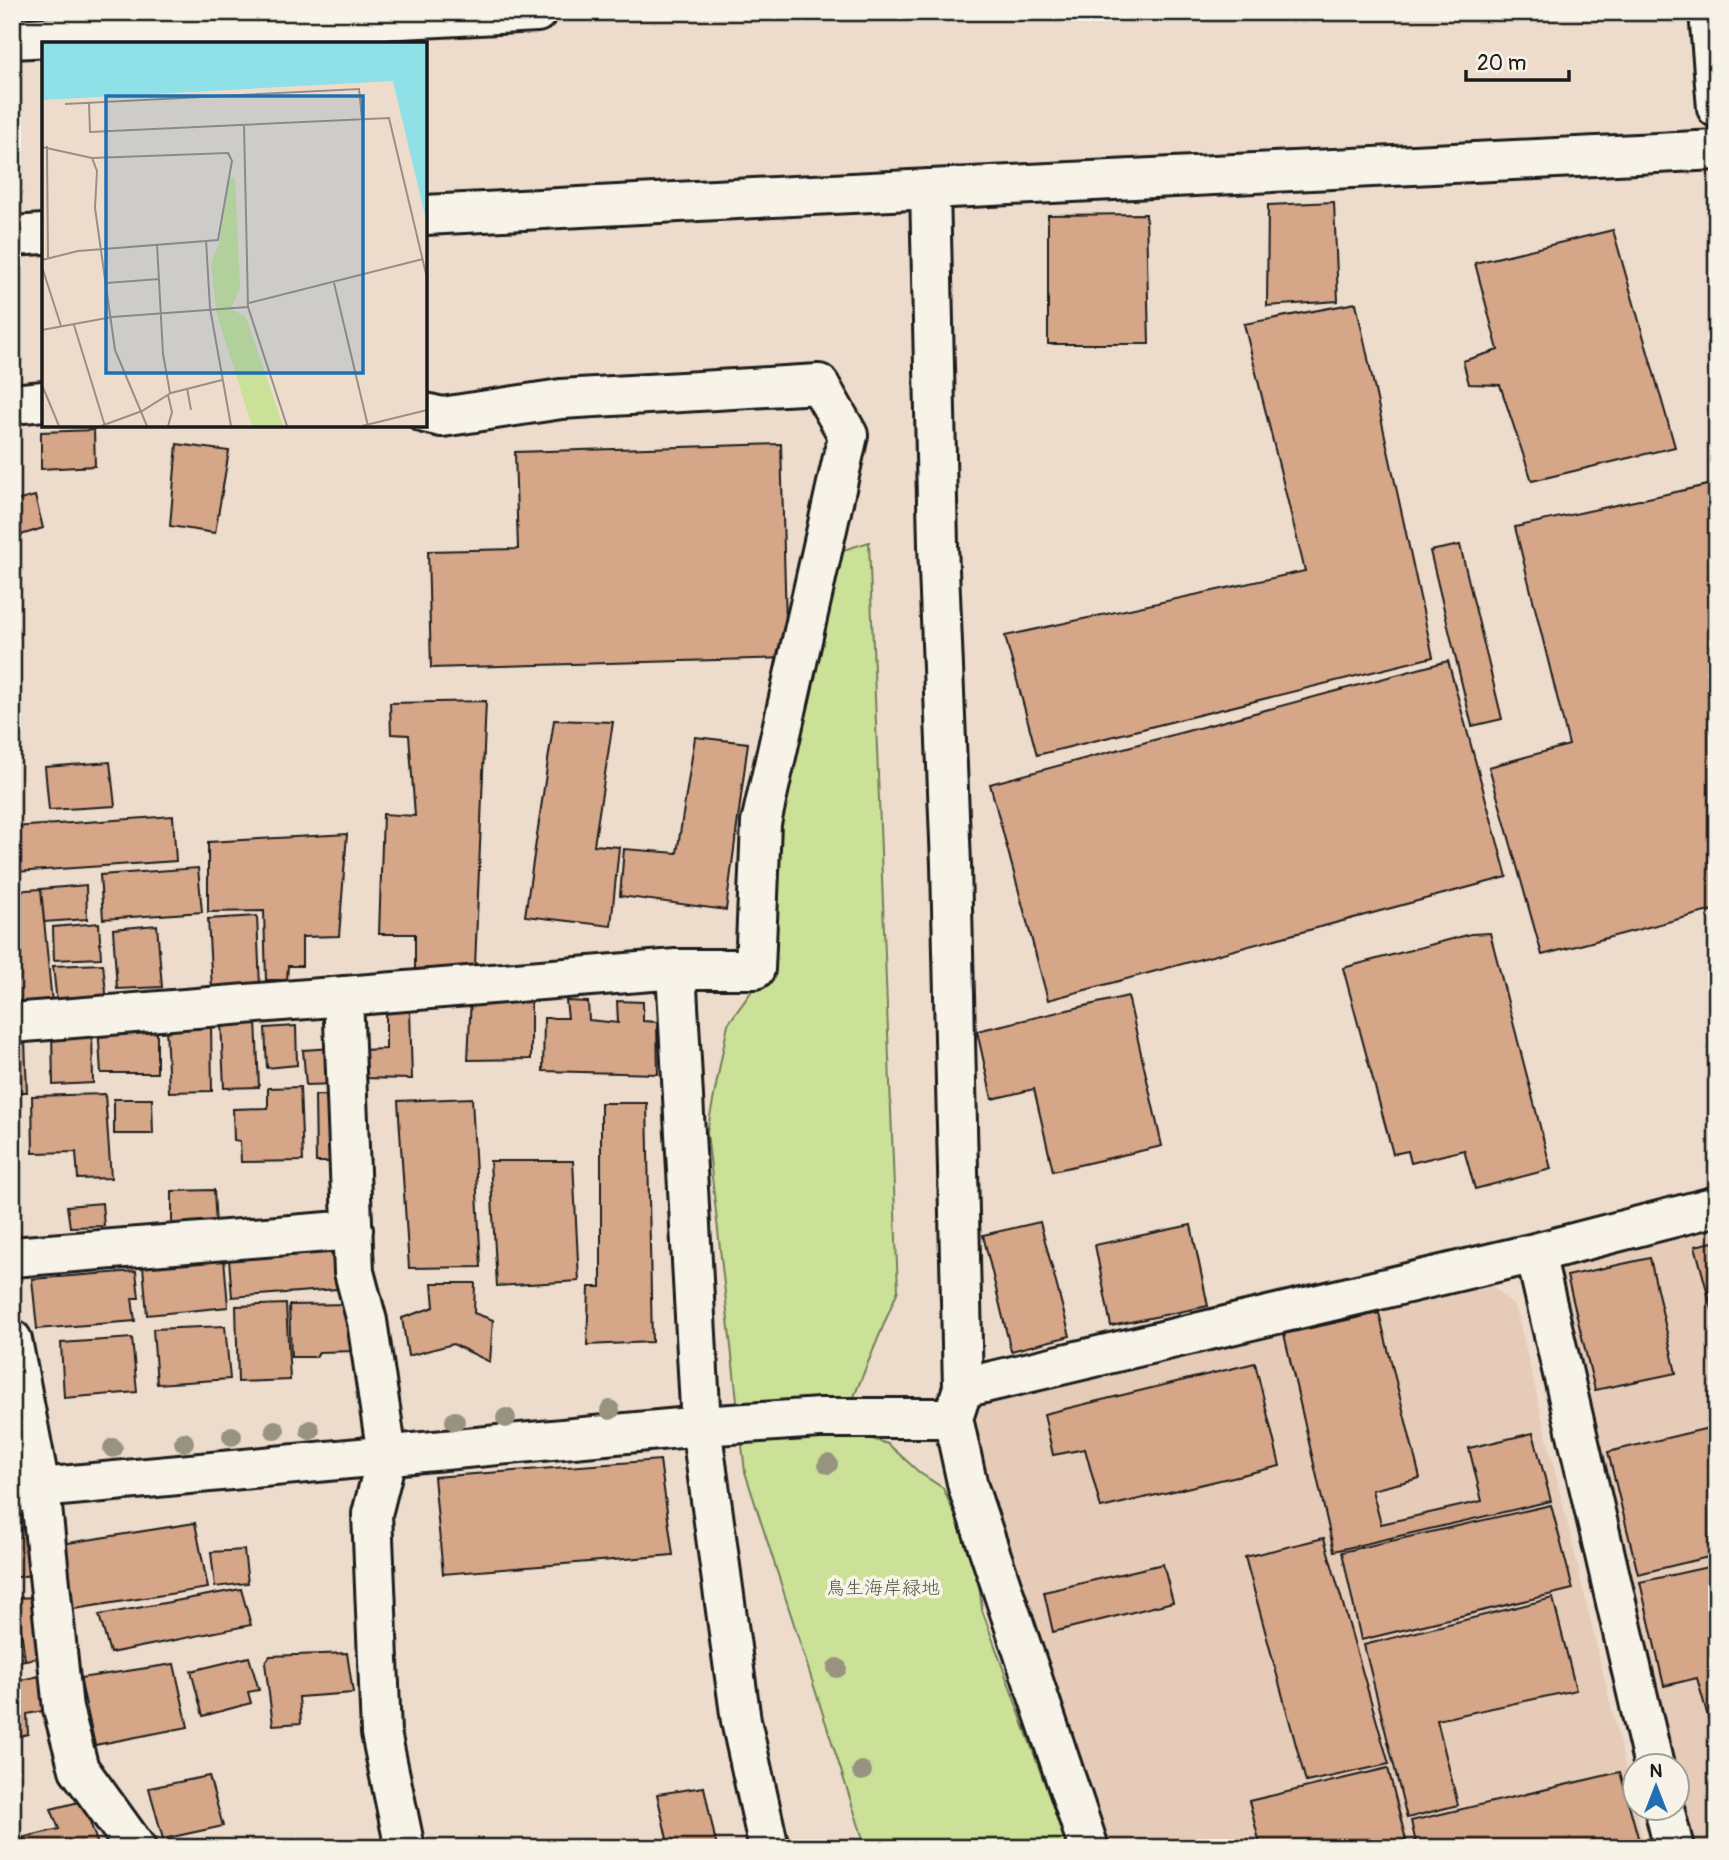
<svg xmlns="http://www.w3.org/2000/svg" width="1729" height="1860" font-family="Pangolin,'Klee One',sans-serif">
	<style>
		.built { fill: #e6ccb8 }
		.green { fill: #cae197; stroke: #737e5a; stroke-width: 2 }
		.building { fill: #d6a689; stroke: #1c1c1c; stroke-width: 2 }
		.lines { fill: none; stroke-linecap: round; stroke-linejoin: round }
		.minor-casing { stroke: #1c1c1c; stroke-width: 44 }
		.tertiary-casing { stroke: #1c1c1c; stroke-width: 44 }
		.minor { stroke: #f7f3e8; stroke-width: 38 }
		.tertiary { stroke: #f7f3e8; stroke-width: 38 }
		.tree { fill: #979380 }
		.labels { text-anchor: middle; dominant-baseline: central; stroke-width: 7; stroke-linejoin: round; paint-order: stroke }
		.park-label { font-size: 19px; fill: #505741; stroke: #f7f3e8 }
		.inset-road { fill: none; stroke: #998f86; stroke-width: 2 }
		.view { fill: #1f6fb2; fill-opacity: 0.15; stroke: #1f6fb2; stroke-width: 3.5 }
		.inset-edge { fill: none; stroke: #1c1c1c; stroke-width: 3.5 }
	</style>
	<rect width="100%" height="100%" fill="#eddccc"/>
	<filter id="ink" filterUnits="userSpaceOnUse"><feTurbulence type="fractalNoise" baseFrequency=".0143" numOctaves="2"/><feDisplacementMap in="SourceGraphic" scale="14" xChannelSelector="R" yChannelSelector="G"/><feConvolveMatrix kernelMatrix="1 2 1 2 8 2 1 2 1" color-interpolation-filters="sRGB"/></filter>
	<g filter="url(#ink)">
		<!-- built -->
		<path class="built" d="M 1717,1222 L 1717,1848 L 1685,1848 L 1676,1808 L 1676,1766 L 1666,1765 L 1549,1266 Z
			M 1492,1285 L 1516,1308 L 1645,1848 L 1107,1848 L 1038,1653 L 970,1422 L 989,1398 Z"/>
		<!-- green -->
		<path class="green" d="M 869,542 L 898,1290 L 839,1433 L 862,1436 L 888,1444 L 920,1473 L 943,1488 L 977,1565 L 982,1610 L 1068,1848 L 866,1848 L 745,1472 L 707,1132 L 728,1024 L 767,970 L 769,816 L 827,555 Z"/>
		<!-- building -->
		<path class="building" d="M 1334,202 L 1338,301 L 1267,306 L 1268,205 Z
			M 1146,214 L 1149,344 L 1048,344 L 1048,215 Z
			M 1613,230 L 1675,447 L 1532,481 L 1500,385 L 1469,384 L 1463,361 L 1498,350 L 1475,263 Z
			M 1356,303 L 1433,657 L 1037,755 L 1005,636 L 1305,571 L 1244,324 Z
			M 94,430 L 95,466 L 41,469 L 41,432 Z
			M 177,444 L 229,451 L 215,533 L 170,526 Z
			M 781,444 L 787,658 L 431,668 L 428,551 L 518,549 L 515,452 Z
			M 1717,483 L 1717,909 L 1542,955 L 1489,767 L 1569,745 L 1515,527 Z
			M 35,496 L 43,528 L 12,538 L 12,502 Z
			M 1460,545 L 1502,719 L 1472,726 L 1430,551 Z
			M 12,629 L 18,630 L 12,705 Z
			M 1448,661 L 1507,877 L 1048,1000 L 990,784 Z
			M 486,701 L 475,966 L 415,969 L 415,934 L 379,934 L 383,814 L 415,816 L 409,735 L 391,734 L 390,703 Z
			M 554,720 L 613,722 L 594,845 L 619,847 L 611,926 L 525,916 Z
			M 695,737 L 748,743 L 726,910 L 620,896 L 624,849 L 677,853 Z
			M 110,762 L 115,806 L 49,810 L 45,767 Z
			M 173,816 L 176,861 L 16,872 L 14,827 Z
			M 347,834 L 339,936 L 302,937 L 302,966 L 288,966 L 287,980 L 266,980 L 264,911 L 208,912 L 208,842 Z
			M 198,868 L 202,912 L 103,919 L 100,875 Z
			M 86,885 L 87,919 L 44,922 L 41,889 Z
			M 41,889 L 52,1003 L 12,1006 L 12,891 Z
			M 257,916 L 260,988 L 212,989 L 208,919 Z
			M 99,923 L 101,958 L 54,960 L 53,927 Z
			M 157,925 L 162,987 L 117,989 L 113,929 Z
			M 1490,933 L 1551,1169 L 1475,1189 L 1464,1150 L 1411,1163 L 1408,1151 L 1393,1154 L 1343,968 L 1471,934 Z
			M 103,964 L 107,1002 L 57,1003 L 53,966 Z
			M 531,994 L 531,1059 L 468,1060 L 471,996 Z
			M 1128,996 L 1162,1146 L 1053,1171 L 1034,1089 L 992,1099 L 977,1031 Z
			M 566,1001 L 588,1002 L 589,1020 L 618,1023 L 617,1001 L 643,1002 L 643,1021 L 657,1022 L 658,1074 L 543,1071 L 544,1018 L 568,1018 Z
			M 410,1009 L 412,1079 L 360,1078 L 360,1050 L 386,1049 L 386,1010 Z
			M 256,1020 L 259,1087 L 224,1088 L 221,1021 Z
			M 157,1025 L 157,1073 L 101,1073 L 98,1026 Z
			M 211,1026 L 212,1091 L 169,1092 L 166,1028 Z
			M 296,1026 L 297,1065 L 267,1068 L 265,1028 Z
			M 92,1028 L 93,1083 L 53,1085 L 52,1030 Z
			M 25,1039 L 27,1092 L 13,1092 L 16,1130 L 12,1130 L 12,1040 Z
			M 332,1048 L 336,1084 L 306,1085 L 303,1050 Z
			M 300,1087 L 303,1161 L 241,1162 L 240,1141 L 234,1140 L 233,1109 L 268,1108 L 268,1088 Z
			M 105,1094 L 111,1178 L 78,1179 L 76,1152 L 33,1153 L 32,1096 Z
			M 315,1095 L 338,1096 L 339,1162 L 316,1162 Z
			M 472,1098 L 481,1267 L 409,1268 L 398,1101 Z
			M 114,1099 L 152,1099 L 153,1134 L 114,1134 Z
			M 601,1103 L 647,1103 L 652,1342 L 587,1345 L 589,1287 L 601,1287 Z
			M 490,1161 L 573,1161 L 579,1281 L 497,1286 Z
			M 214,1190 L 216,1227 L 172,1230 L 172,1191 Z
			M 102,1203 L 104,1226 L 70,1227 L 67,1206 Z
			M 1040,1222 L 1070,1336 L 1011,1351 L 983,1235 Z
			M 1191,1225 L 1208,1306 L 1111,1326 L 1095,1245 Z
			M 330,1240 L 337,1289 L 232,1297 L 228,1247 Z
			M 1717,1241 L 1717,1328 L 1695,1246 Z
			M 224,1258 L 228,1307 L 147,1315 L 143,1266 Z
			M 1650,1258 L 1676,1373 L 1595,1390 L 1567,1276 Z
			M 136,1271 L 139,1298 L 132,1298 L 135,1321 L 37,1329 L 32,1279 Z
			M 432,1283 L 475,1283 L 474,1313 L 493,1320 L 490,1362 L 453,1344 L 408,1356 L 402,1318 L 434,1307 Z
			M 286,1304 L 290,1380 L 238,1382 L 236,1306 Z
			M 352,1304 L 355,1351 L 319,1352 L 316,1357 L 291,1357 L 289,1305 Z
			M 1379,1313 L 1420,1478 L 1372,1490 L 1381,1524 L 1482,1501 L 1469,1448 L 1533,1433 L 1551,1501 L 1334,1551 L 1284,1334 Z
			M 225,1326 L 230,1379 L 157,1384 L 153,1329 Z
			M 132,1338 L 137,1392 L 64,1398 L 61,1343 Z
			M 1255,1363 L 1280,1466 L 1101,1508 L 1085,1449 L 1053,1455 L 1044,1414 Z
			M 1717,1426 L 1717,1555 L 1638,1574 L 1608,1452 Z
			M 660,1460 L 673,1555 L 443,1574 L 434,1477 Z
			M 1551,1505 L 1573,1589 L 1361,1640 L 1342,1552 Z
			M 195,1523 L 208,1588 L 67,1610 L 55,1545 Z
			M 23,1528 L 31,1575 L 12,1578 L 12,1529 Z
			M 1324,1538 L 1389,1764 L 1306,1782 L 1245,1557 Z
			M 244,1550 L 248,1583 L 215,1587 L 211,1552 Z
			M 1163,1564 L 1173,1602 L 1053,1632 L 1044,1592 Z
			M 1717,1565 L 1717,1749 L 1697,1678 L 1664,1686 L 1640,1582 Z
			M 241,1589 L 251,1625 L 110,1653 L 99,1615 Z
			M 35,1597 L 39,1658 L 25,1660 L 17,1598 Z
			M 17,1598 L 25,1660 L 12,1663 L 12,1599 Z
			M 1553,1598 L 1576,1690 L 1437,1720 L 1458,1805 L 1407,1818 L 1364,1645 Z
			M 347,1653 L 353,1693 L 299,1697 L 301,1723 L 273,1725 L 265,1663 L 270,1656 Z
			M 249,1657 L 259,1690 L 248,1692 L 251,1703 L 203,1716 L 191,1671 Z
			M 174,1664 L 188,1727 L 95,1745 L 80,1678 Z
			M 44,1675 L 53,1709 L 27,1714 L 28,1734 L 12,1738 L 12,1682 Z
			M 1388,1768 L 1408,1848 L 1261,1848 L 1249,1801 Z
			M 1620,1772 L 1641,1848 L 1450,1848 L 1449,1846 L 1417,1848 L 1411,1821 Z
			M 209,1776 L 223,1826 L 163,1839 L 149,1788 Z
			M 704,1787 L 717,1848 L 669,1848 L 657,1794 Z
			M 83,1801 L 99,1848 L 12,1848 L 12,1840 L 59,1829 L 51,1809 Z
			M 660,1840 L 662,1848 L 623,1847 Z"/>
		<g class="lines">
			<defs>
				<path id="minor" d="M 1709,12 L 1717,108
					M 12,39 L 537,12
					M 425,215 L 930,189
					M 12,236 L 44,234
					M 12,404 L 44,401
					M 676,969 L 701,1426 L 741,1721 L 769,1848
					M 343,996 L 354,1272 L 367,1321 L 387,1455 L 372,1514 L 381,1733 L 405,1848
					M 12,1023 L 676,969 L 755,969 L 761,823 L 848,435 L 819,384 L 561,399 L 442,417 L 425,413
					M 12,1257 L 353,1230
					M 12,1340 L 40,1488 L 63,1709 L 79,1769 L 136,1848"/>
				<path id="tertiary" d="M 1535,1253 L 1654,1766
					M 963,1388 L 1535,1253 L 1717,1206
					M 12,1493 L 40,1488 L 701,1426 L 820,1418 L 953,1418
					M 1664,1808 L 1674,1848
					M 1089,1848 L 968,1487 L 953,1418 L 963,1388 L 951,864 L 938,545 L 930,189 L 1717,150"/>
			</defs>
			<!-- minor casing -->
			<use href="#minor" class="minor-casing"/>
			<!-- tertiary casing -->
			<use href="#tertiary" class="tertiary-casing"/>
			<!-- minor -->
			<use href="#minor" class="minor"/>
			<!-- tertiary -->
			<use href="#tertiary" class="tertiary"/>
		</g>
		<!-- trees -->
		<g class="tree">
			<circle cx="610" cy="1410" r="10"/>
			<circle cx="506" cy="1418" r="10"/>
			<circle cx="455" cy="1421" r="10"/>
			<circle cx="275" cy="1430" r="10"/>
			<circle cx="310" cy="1430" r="10"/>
			<circle cx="232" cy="1436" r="10"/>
			<circle cx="184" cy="1442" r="10"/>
			<circle cx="113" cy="1448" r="10"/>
			<circle cx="828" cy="1464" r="10"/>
			<circle cx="837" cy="1668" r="10"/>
			<circle cx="862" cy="1771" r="10"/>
		</g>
	</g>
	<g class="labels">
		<!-- park labels -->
		<g class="park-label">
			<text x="883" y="1588">鳥生海岸緑地</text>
		</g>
	</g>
	<!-- overview -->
	<g transform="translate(42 42)">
		<rect width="385" height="385" fill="#eddccc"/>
		<path d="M 193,135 L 198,246 L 189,267 L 204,275 L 241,384 L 210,384 L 175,273 L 169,223 L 178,198 L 187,137 Z" fill="#cae197"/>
		<path d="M 0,1 L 385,1 L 385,182 L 351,39 L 0,58 Z" fill="#8fe0e7"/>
		<path class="inset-road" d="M 47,61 L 48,90 L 347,76 L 385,236M 23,62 L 317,47 L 320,77M 202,82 L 206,265 L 245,384M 5,104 L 6,216M 0,105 L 50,116 L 186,111 L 190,119 L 176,198 L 36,209 L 0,218M 50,116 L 55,129 L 53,166 L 73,308 L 105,384M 164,198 L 168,266 L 189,384M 115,202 L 121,312 L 128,351M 0,225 L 19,284M 64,241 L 117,237M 292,241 L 326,384M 207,261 L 381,217M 32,283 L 63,384M 0,288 L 70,275 L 206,265M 0,343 L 17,384M 145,346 L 149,368M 126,353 L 130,370 L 126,384M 59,384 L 100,369 L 129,351 L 180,338M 320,384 L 385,368"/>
		<path class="view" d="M 64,54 L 321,54 L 321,331 L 64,331 Z"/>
		<rect width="385" height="385" class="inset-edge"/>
	</g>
	<!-- margin -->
	<rect width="1729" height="1860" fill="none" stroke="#f7f3e8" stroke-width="42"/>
	<rect x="21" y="21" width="1687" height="1818" fill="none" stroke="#1c1c1c" stroke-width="2.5" filter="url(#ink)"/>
	<!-- north arrow -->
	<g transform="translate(1656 1787)"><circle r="33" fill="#f7f3e8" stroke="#9f9d96" stroke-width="2"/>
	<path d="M0-5L12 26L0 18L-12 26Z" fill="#1f6fb2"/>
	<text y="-10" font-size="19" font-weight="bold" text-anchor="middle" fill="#1c1c1c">N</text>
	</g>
	<!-- scale -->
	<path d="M1466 70v10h103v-10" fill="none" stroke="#1c1c1c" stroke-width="3.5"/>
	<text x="1477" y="70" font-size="21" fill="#1c1c1c" stroke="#f7f3e8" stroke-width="5" paint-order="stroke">20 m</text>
</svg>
